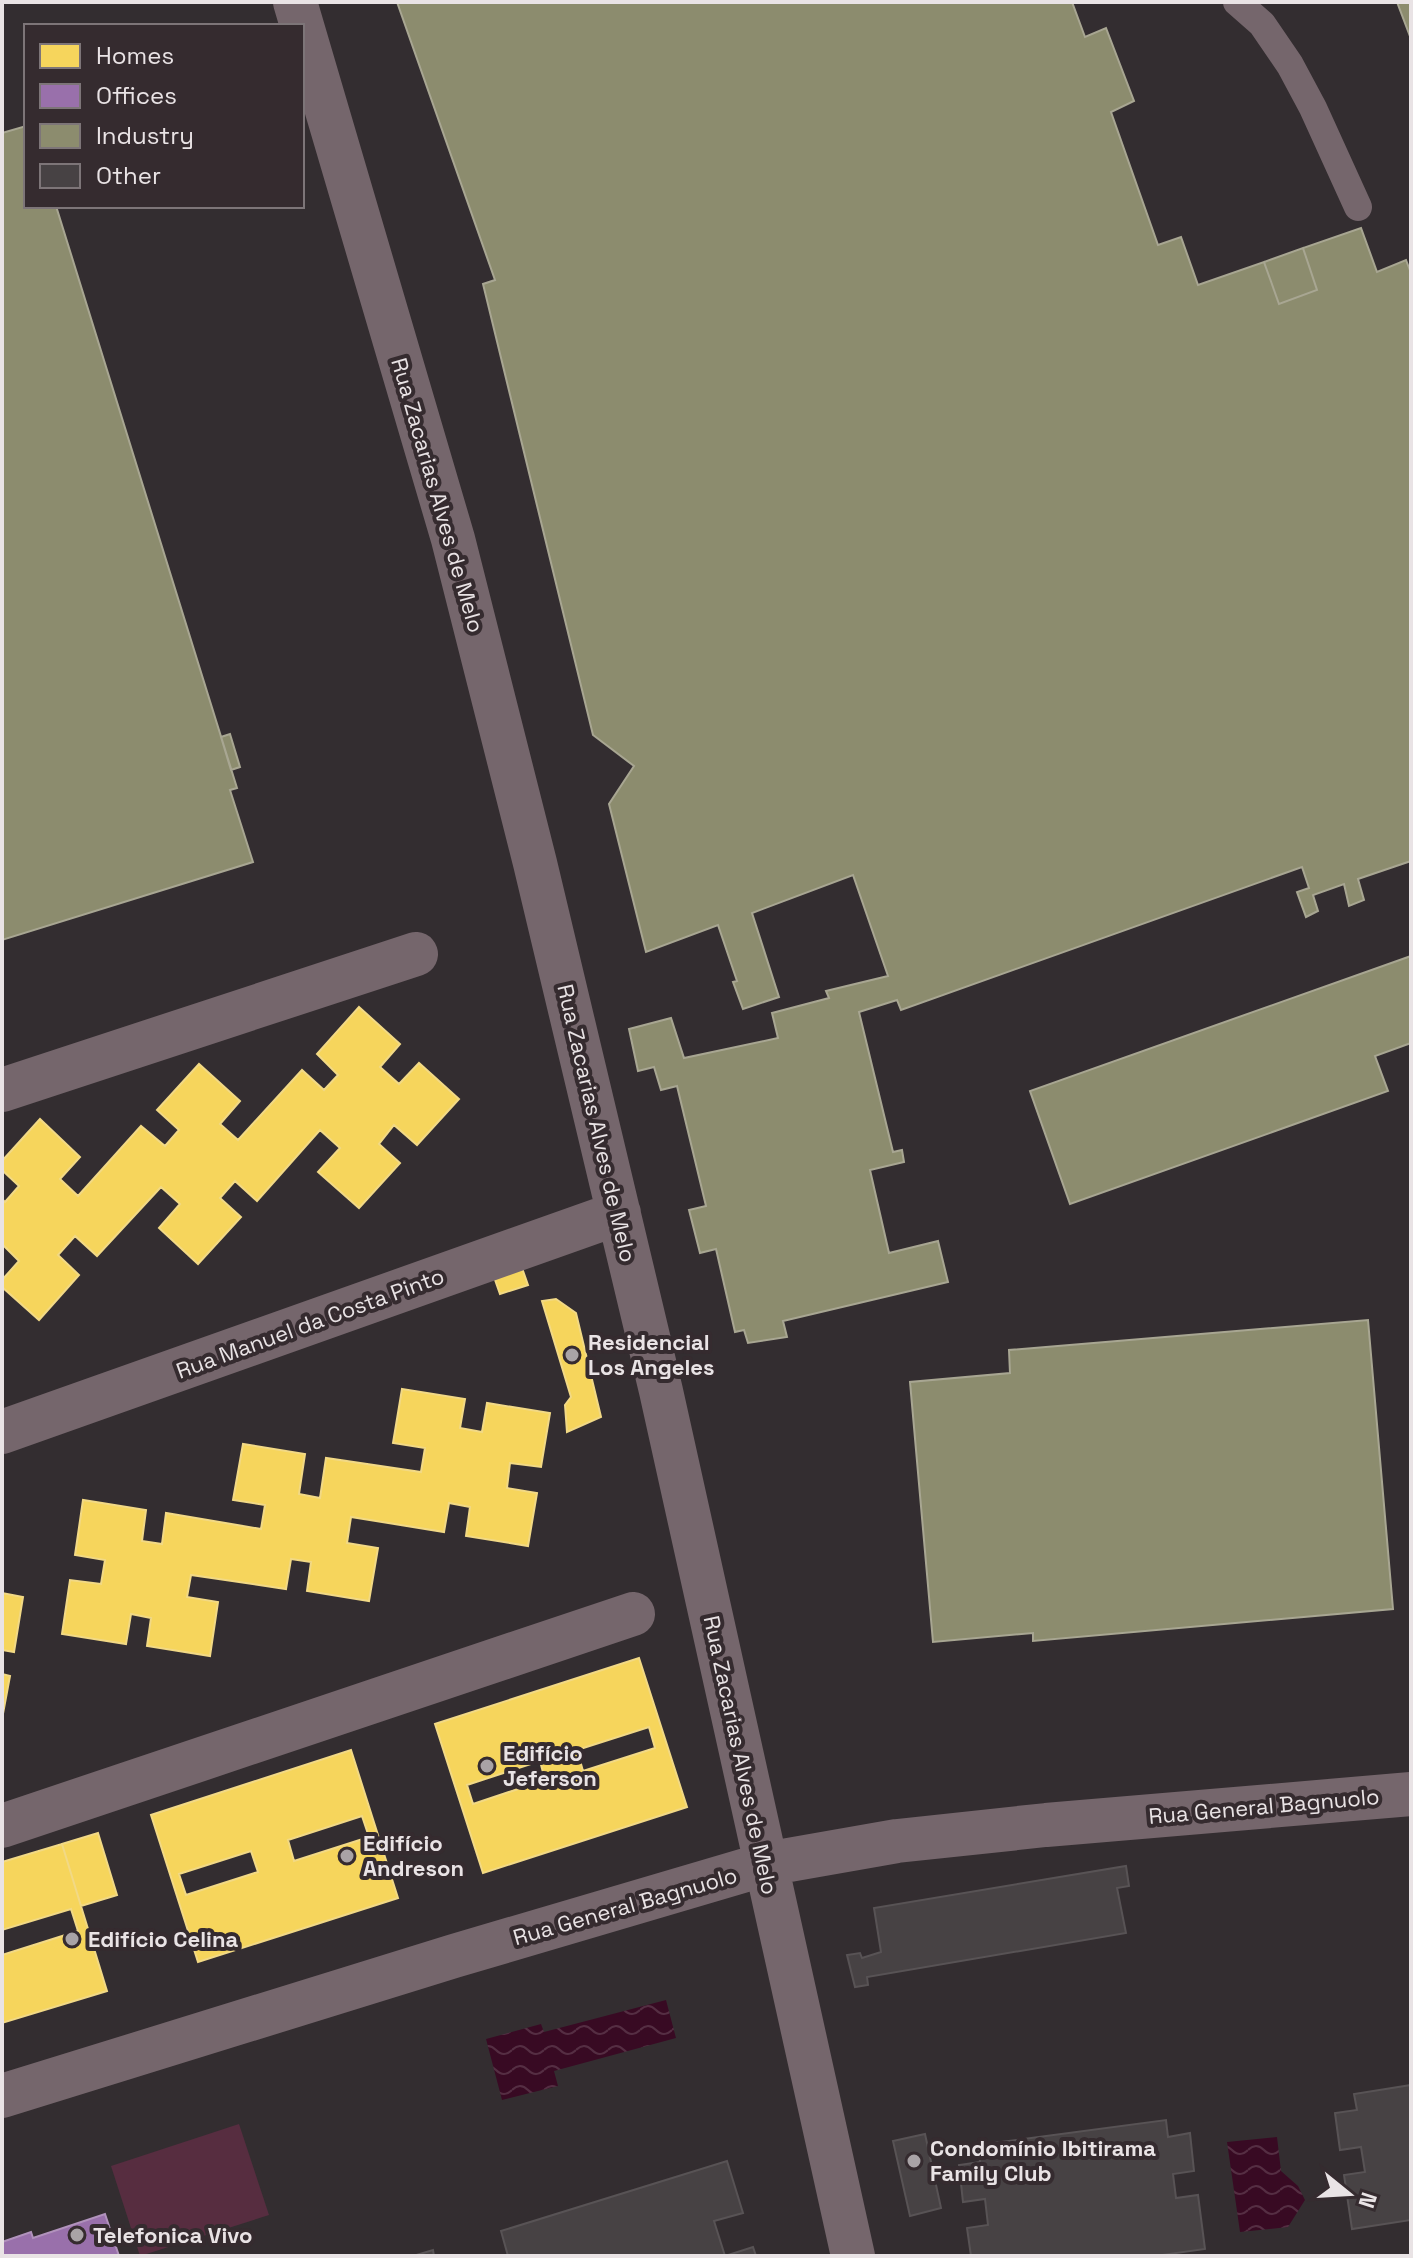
<svg xmlns="http://www.w3.org/2000/svg" width="1413" height="2258" font-family="'Space Grotesk',sans-serif">
	<style>
		.pitch { fill: #572d40 }
		.water { fill: url(#water-waves) }
		.homes { fill: #f6d55c; stroke: #f2d985; stroke-width: 2; fill-rule: evenodd }
		.offices { fill: #9970ab; stroke: #b192bc; stroke-width: 2 }
		.industry { fill: #8c8c6e; stroke: #a8a692; stroke-width: 2 }
		.building { fill: #474244; stroke: #585355; stroke-width: 2 }
		.lines { fill: none; stroke-linecap: round; stroke-linejoin: round }
		.lane { stroke: #75666c; stroke-width: 28 }
		.street { stroke: #75666c; stroke-width: 44 }
		.poi-dot { fill: #a9a3a6; stroke: #352b2f; stroke-width: 3 }
		.labels { text-anchor: middle; dominant-baseline: central; stroke-width: 8; stroke-linejoin: round; paint-order: stroke }
		.street-label { font-size: 22px; fill: #e9e3e5; stroke: #352b2f }
		.poi-label { font-size: 22px; font-weight: bold; fill: #e9e3e5; stroke: #352b2f; text-anchor: start }
	</style>
	<defs>
		<pattern id="water-waves" width="16" height="10" patternUnits="userSpaceOnUse" patternTransform="scale(2)"><rect width="16" height="10" fill="#380a23"/><path d="M0 5q4-4 8 0t8 0" fill="none" stroke="#552e43"/></pattern>
	</defs>
	<rect width="100%" height="100%" fill="#332d30"/>
	<!-- pitch -->
	<path class="pitch" d="M 239,2124 L 269,2215 L 140,2256 L 111,2166 Z"/>
	<!-- water -->
	<path class="water" d="M 666,2000 L 676,2038 L 554,2071 L 558,2086 L 502,2100 L 486,2039 L 541,2024 L 544,2032 Z
		M 1277,2137 L 1281,2171 L 1298,2186 L 1305,2200 L 1288,2227 L 1240,2232 L 1227,2142 Z"/>
	<!-- homes -->
	<path class="homes" d="M 359,1007 L 400,1044 L 380,1067 L 399,1084 L 419,1063 L 459,1099 L 417,1145 L 394,1125 L 379,1144 L 400,1163 L 359,1208 L 318,1172 L 340,1148 L 320,1130 L 257,1201 L 235,1181 L 220,1198 L 241,1217 L 198,1264 L 159,1228 L 180,1204 L 161,1187 L 97,1256 L 75,1236 L 58,1255 L 79,1275 L 39,1320 L 2,1287 L 2,1280 L 19,1261 L 2,1244 L 2,1199 L 5,1202 L 19,1186 L 2,1170 L 2,1161 L 40,1119 L 80,1157 L 60,1179 L 78,1196 L 141,1126 L 165,1146 L 179,1130 L 157,1110 L 199,1064 L 240,1101 L 220,1124 L 238,1140 L 302,1070 L 324,1090 L 338,1075 L 317,1054 Z
		M 522,1268 L 528,1285 L 500,1294 L 494,1277 Z
		M 556,1299 L 576,1313 L 601,1417 L 567,1432 L 565,1405 L 571,1397 L 542,1301 Z
		M 402,1389 L 465,1399 L 460,1428 L 482,1432 L 487,1403 L 550,1413 L 541,1467 L 510,1463 L 507,1488 L 537,1493 L 528,1546 L 466,1536 L 470,1507 L 449,1503 L 444,1532 L 351,1517 L 347,1543 L 378,1548 L 369,1601 L 307,1591 L 311,1562 L 291,1559 L 286,1589 L 191,1575 L 187,1597 L 218,1602 L 210,1656 L 147,1646 L 151,1618 L 131,1614 L 126,1644 L 62,1634 L 70,1580 L 101,1584 L 105,1560 L 75,1555 L 83,1500 L 146,1510 L 142,1541 L 162,1544 L 166,1513 L 261,1529 L 265,1505 L 233,1500 L 243,1444 L 305,1454 L 299,1494 L 320,1498 L 326,1458 L 421,1472 L 425,1448 L 393,1443 Z
		M 2,1593 L 23,1597 L 14,1652 L 2,1650 Z
		M 639,1658 L 687,1807 L 483,1873 L 435,1724 ZM 649,1727 L 655,1748 L 583,1771 L 577,1750 ZM 540,1761 L 545,1780 L 473,1804 L 467,1785 Z
		M 2,1674 L 10,1676 L 2,1719 Z
		M 351,1750 L 398,1898 L 198,1962 L 151,1815 ZM 362,1816 L 369,1837 L 294,1861 L 288,1840 ZM 251,1851 L 258,1872 L 186,1895 L 179,1874 Z
		M 98,1833 L 117,1895 L 81,1906 L 62,1844 Z
		M 62,1844 L 107,1991 L 2,2023 L 2,1955 L 78,1931 L 71,1909 L 2,1930 L 2,1862 Z"/>
	<!-- offices -->
	<path class="offices" d="M 105,2214 L 119,2256 L 2,2256 L 2,2242 L 31,2232 L 33,2238 Z"/>
	<!-- industry -->
	<path class="industry" d="M 397,2 L 1072,2 L 1085,37 L 1106,28 L 1134,101 L 1111,112 L 1158,245 L 1181,237 L 1198,285 L 1264,262 L 1279,304 L 1317,290 L 1303,248 L 1361,228 L 1377,272 L 1406,260 L 1411,273 L 1411,861 L 1358,879 L 1364,900 L 1349,906 L 1344,884 L 1313,895 L 1318,911 L 1306,917 L 1297,892 L 1309,888 L 1302,867 L 901,1010 L 897,1000 L 859,1012 L 893,1152 L 902,1150 L 904,1162 L 870,1170 L 889,1253 L 938,1241 L 948,1282 L 783,1321 L 787,1337 L 748,1343 L 744,1330 L 735,1332 L 716,1249 L 700,1253 L 689,1210 L 706,1206 L 677,1086 L 661,1090 L 654,1067 L 638,1071 L 629,1029 L 671,1018 L 684,1058 L 778,1038 L 772,1013 L 829,998 L 826,991 L 888,976 L 853,875 L 752,913 L 779,997 L 743,1009 L 733,982 L 737,981 L 718,925 L 646,952 L 609,804 L 634,766 L 593,735 L 483,284 L 495,280 Z
		M 1397,2 L 1411,2 L 1411,39 Z
		M 26,126 L 26,206 L 56,206 L 237,788 L 230,790 L 253,862 L 2,940 L 2,133 Z
		M 1303,248 L 1317,290 L 1279,304 L 1264,262 Z
		M 230,734 L 240,767 L 231,770 L 221,737 Z
		M 1411,956 L 1411,1043 L 1375,1056 L 1388,1091 L 1070,1204 L 1030,1091 Z
		M 1368,1320 L 1393,1609 L 1033,1641 L 1033,1633 L 933,1642 L 910,1382 L 1010,1373 L 1009,1350 Z"/>
	<!-- building -->
	<path class="building" d="M 1126,1866 L 1129,1886 L 1117,1888 L 1126,1933 L 867,1977 L 868,1985 L 855,1987 L 847,1955 L 860,1953 L 862,1958 L 881,1952 L 874,1908 Z
		M 1411,2085 L 1411,2220 L 1352,2229 L 1344,2175 L 1365,2172 L 1361,2147 L 1340,2150 L 1335,2113 L 1357,2110 L 1354,2094 Z
		M 1166,2120 L 1168,2137 L 1190,2133 L 1194,2171 L 1173,2174 L 1176,2198 L 1198,2195 L 1205,2249 L 1155,2256 L 971,2256 L 967,2228 L 988,2225 L 985,2199 L 963,2202 L 959,2165 L 980,2162 L 978,2145 Z
		M 925,2134 L 941,2208 L 910,2216 L 893,2141 Z
		M 727,2161 L 743,2213 L 714,2221 L 725,2256 L 753,2247 L 756,2256 L 508,2256 L 501,2231 Z
		M 433,2250 L 434,2256 L 413,2256 Z"/>
	<g class="lines">
		<!-- lane -->
		<path class="lane" d="M 1237,2 L 1262,24 L 1290,65 L 1313,108 L 1358,207"/>
		<!-- street -->
		<path class="street" d="M 295,2 L 453,539 L 535,863 L 661,1391 L 853,2256
			M 2,1090 L 416,954
			M 2,1432 L 619,1213
			M 2,1826 L 633,1614
			M 2,2096 L 454,1956 L 766,1864 L 897,1841 L 1046,1825 L 1411,1794"/>
	</g>
	<!-- markers -->
	<g class="poi-dot">
		<circle cx="572" cy="1355" r="8"/>
		<circle cx="487" cy="1766" r="8"/>
		<circle cx="347" cy="1856" r="8"/>
		<circle cx="72" cy="1939" r="8"/>
		<circle cx="914" cy="2161" r="8"/>
		<circle cx="77" cy="2235" r="8"/>
	</g>
	<g class="labels">
		<!-- street labels -->
		<g class="street-label">
			<text transform="translate(438 495) rotate(74)">Rua Zacarias Alves de Melo</text>
			<text transform="translate(597 1123) rotate(77)">Rua Zacarias Alves de Melo</text>
			<text transform="translate(310 1323) rotate(-20)">Rua Manuel da Costa Pinto</text>
			<text transform="translate(741 1755) rotate(78)">Rua Zacarias Alves de Melo</text>
			<text transform="translate(1264 1806) rotate(-5)">Rua General Bagnuolo</text>
			<text transform="translate(625 1906) rotate(-16)">Rua General Bagnuolo</text>
		</g>
		<!-- poi labels -->
		<g class="poi-label">
			<text x="588" y="1342">Residencial<tspan x="588" dy="25">Los Angeles</tspan></text>
			<text x="503" y="1753">Edifício<tspan x="503" dy="25">Jeferson</tspan></text>
			<text x="363" y="1843">Edifício<tspan x="363" dy="25">Andreson</tspan></text>
			<text x="88" y="1939">Edifício Celina</text>
			<text x="930" y="2148">Condomínio Ibitirama<tspan x="930" dy="25">Family Club</tspan></text>
			<text x="93" y="2235">Telefonica Vivo</text>
		</g>
	</g>
	<!-- border -->
	<rect width="1413" height="2258" fill="none" stroke="#e9e3e5" stroke-width="8"/>
	<!-- legend -->
	<rect x="24" y="24" width="280" height="184" fill="#352b2f" stroke="#7d7578" stroke-width="2"/>
	<rect x="40" y="44" width="40" height="24" fill="#f6d55c" stroke="#7d7578" stroke-width="2"/>
	<text x="96" y="64" font-size="24" fill="#e9e3e5">Homes</text>
	<rect x="40" y="84" width="40" height="24" fill="#9970ab" stroke="#7d7578" stroke-width="2"/>
	<text x="96" y="104" font-size="24" fill="#e9e3e5">Offices</text>
	<rect x="40" y="124" width="40" height="24" fill="#8c8c6e" stroke="#7d7578" stroke-width="2"/>
	<text x="96" y="144" font-size="24" fill="#e9e3e5">Industry</text>
	<rect x="40" y="164" width="40" height="24" fill="#474244" stroke="#7d7578" stroke-width="2"/>
	<text x="96" y="184" font-size="24" fill="#e9e3e5">Other</text>
	<!-- north arrow -->
	<g transform="translate(1349 2194) rotate(108)" stroke="#352b2f" stroke-width="6" paint-order="stroke">
	<path d="M0-6L14 30L0 20L-14 30Z" fill="#e9e3e5"/>
	<text y="-12" font-size="22" font-weight="bold" text-anchor="middle" fill="#e9e3e5">N</text>
	</g>
</svg>
